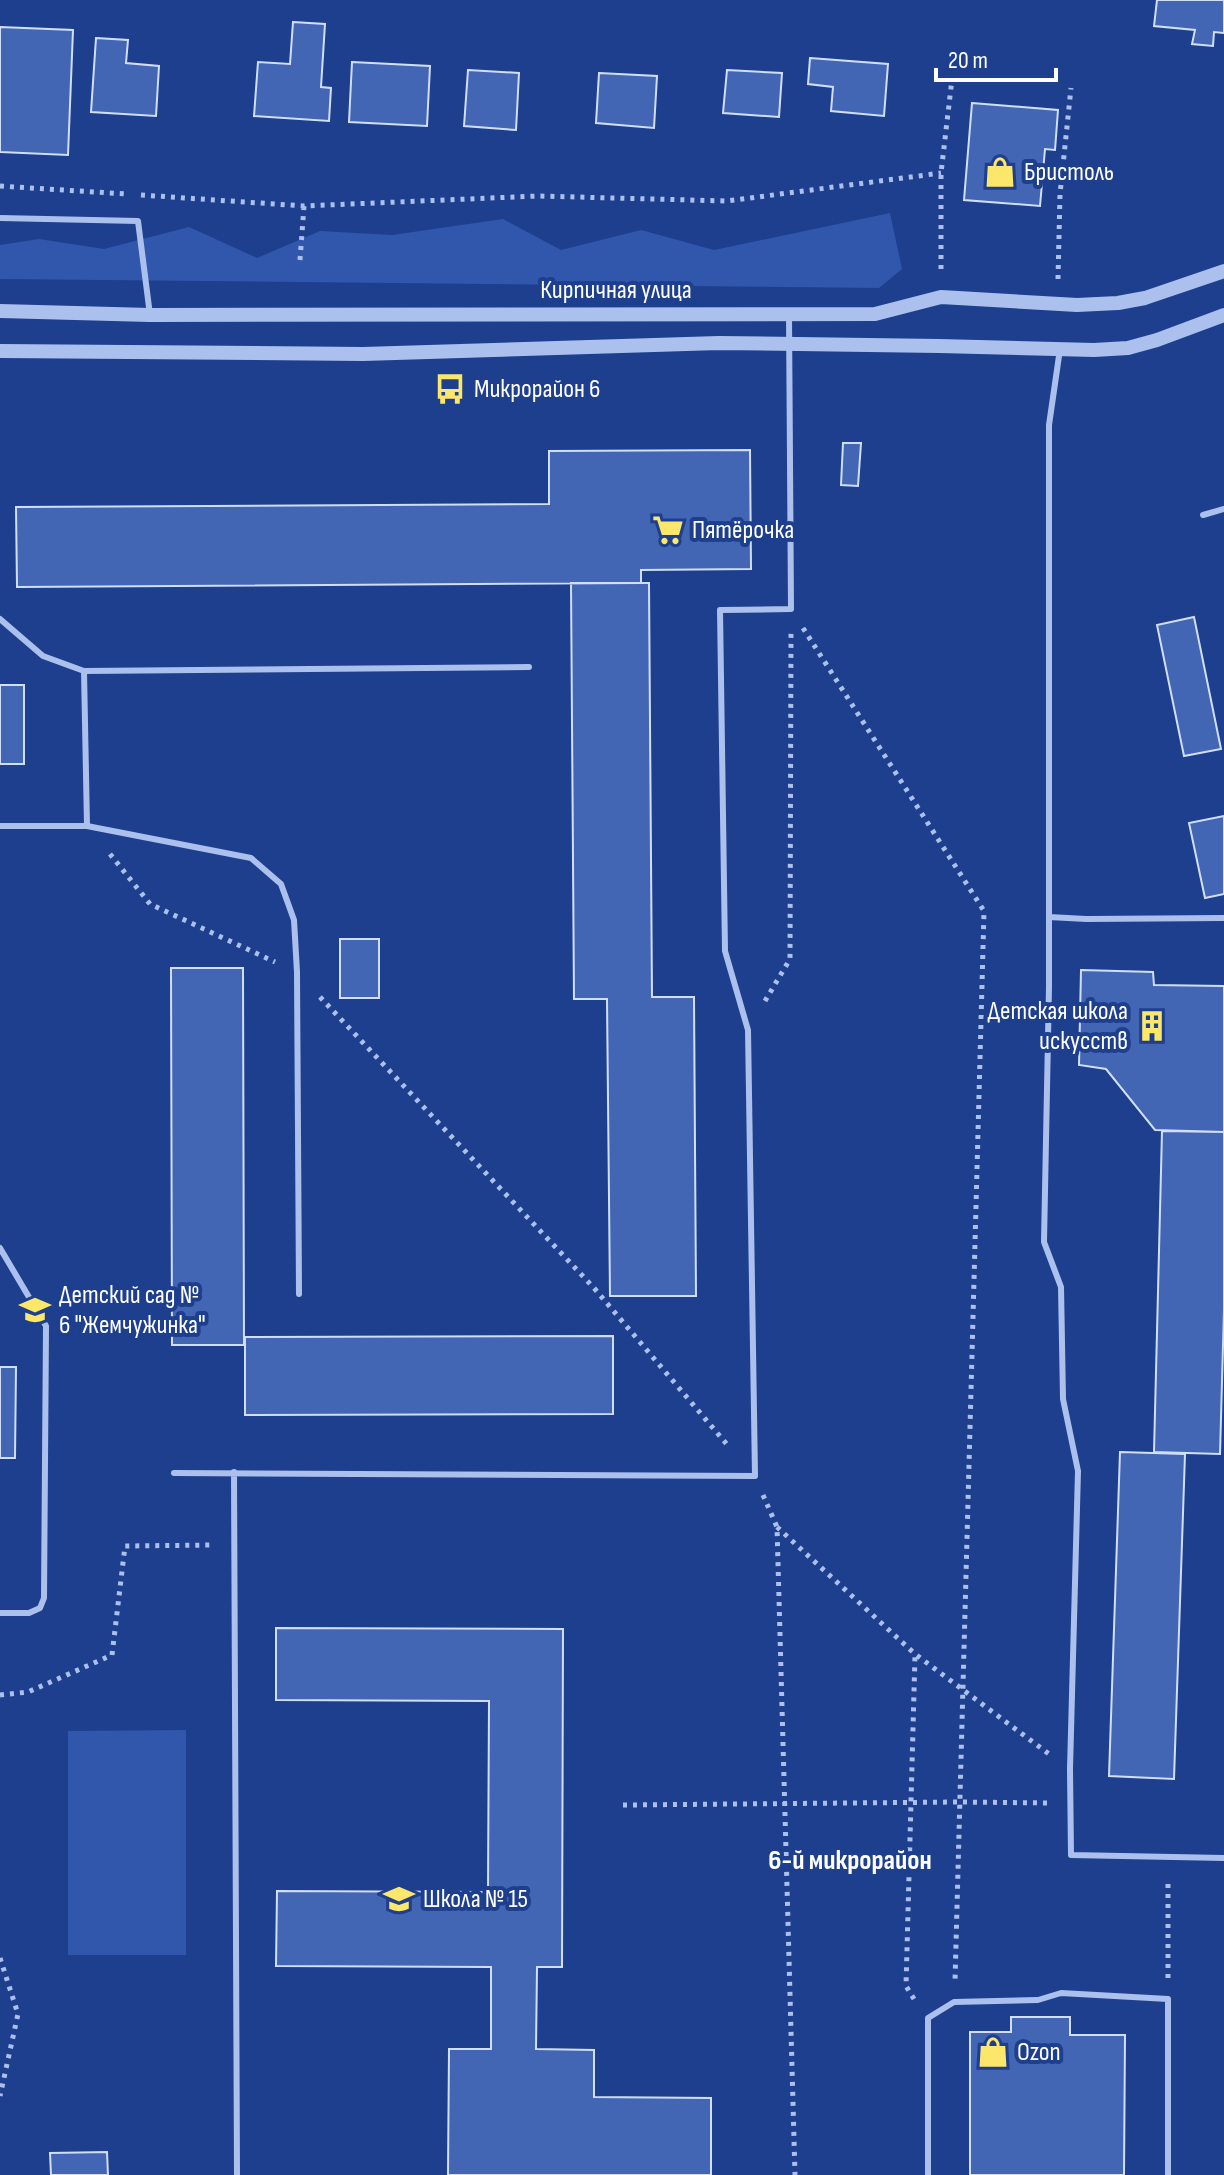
<svg xmlns="http://www.w3.org/2000/svg" width="1224" height="2175" font-family="'Sofia Sans Condensed',sans-serif">
	<style>
		.green { fill: #3157ac }
		.building { fill: #4265b4; stroke: #d1def9; stroke-width: 2 }
		.lines { fill: none; stroke-linecap: round; stroke-linejoin: round }
		.path { stroke: #acc0ed; stroke-width: 5; stroke-dasharray: 4 6; stroke-linecap: butt }
		.service { stroke: #acc0ed; stroke-width: 6 }
		.tertiary { stroke: #acc0ed; stroke-width: 14 }
		.labels { text-anchor: middle; dominant-baseline: central; stroke-width: 8; stroke-linejoin: round; paint-order: stroke }
		.poi-label { font-size: 26px; fill: #fff; stroke: #1d3f8e; text-anchor: start }
		.street-label { font-size: 26px; fill: #fff; stroke: #1d3f8e }
		.neighbourhood-label { font-size: 28px; font-weight: bold; fill: #fff; stroke: #1d3f8e }
	</style>
	<rect width="100%" height="100%" fill="#1d3f8e"/>
	<!-- green -->
	<path class="green" d="M 890,213 L 902,269 L 879,288 L 0,279 L 0,245 L 39,239 L 104,249 L 189,227 L 257,258 L 320,231 L 392,235 L 503,219 L 561,250 L 641,230 L 714,250 Z
		M 186,1730 L 186,1955 L 68,1955 L 68,1731 Z"/>
	<!-- building -->
	<path class="building" d="M 1157,0 L 1224,0 L 1224,33 L 1214,32 L 1213,46 L 1192,44 L 1195,30 L 1154,26 Z
		M 293,22 L 325,24 L 321,87 L 331,88 L 329,121 L 254,116 L 258,62 L 290,64 Z
		M 0,27 L 73,30 L 68,155 L 0,152 Z
		M 96,38 L 128,40 L 126,63 L 159,66 L 156,116 L 91,112 Z
		M 810,58 L 888,64 L 884,116 L 831,111 L 833,87 L 808,84 Z
		M 352,62 L 430,66 L 427,126 L 349,122 Z
		M 468,70 L 519,73 L 516,130 L 464,126 Z
		M 727,70 L 782,73 L 779,117 L 723,113 Z
		M 599,73 L 657,76 L 654,128 L 596,123 Z
		M 972,103 L 1058,110 L 1055,150 L 1045,149 L 1040,206 L 964,200 Z
		M 843,443 L 861,443 L 858,486 L 841,485 Z
		M 750,450 L 751,569 L 641,570 L 641,583 L 17,587 L 16,507 L 549,504 L 549,451 Z
		M 571,583 L 649,583 L 652,997 L 694,997 L 696,1296 L 610,1296 L 607,999 L 574,999 Z
		M 1194,617 L 1221,749 L 1184,756 L 1157,625 Z
		M 0,685 L 24,685 L 24,764 L 0,764 Z
		M 1224,816 L 1224,894 L 1205,898 L 1189,823 Z
		M 340,939 L 379,939 L 379,998 L 340,998 Z
		M 171,968 L 243,968 L 244,1345 L 172,1345 Z
		M 1081,970 L 1153,972 L 1154,985 L 1224,986 L 1224,1132 L 1155,1130 L 1106,1069 L 1079,1065 Z
		M 1162,1131 L 1224,1132 L 1224,1309 L 1220,1454 L 1154,1452 Z
		M 613,1336 L 613,1414 L 245,1415 L 245,1337 Z
		M 0,1367 L 16,1367 L 15,1458 L 0,1458 L 0,1459 Z
		M 1120,1452 L 1185,1454 L 1174,1779 L 1109,1776 Z
		M 276,1628 L 563,1629 L 562,1967 L 537,1967 L 536,2049 L 594,2050 L 594,2097 L 711,2098 L 711,2175 L 448,2175 L 449,2049 L 491,2049 L 491,1967 L 276,1966 L 277,1891 L 488,1892 L 489,1701 L 276,1700 Z
		M 1011,2017 L 1070,2017 L 1070,2035 L 1125,2035 L 1124,2175 L 970,2175 L 970,2032 L 1011,2032 Z
		M 107,2152 L 108,2175 L 51,2175 L 50,2153 Z"/>
	<g class="lines">
		<!-- path -->
		<path class="path" d="M 0,186 L 127,194
			M 141,195 L 304,206 L 538,196 L 727,201 L 941,173
			M 300,260 L 304,206
			M 941,269 L 941,173 L 952,79
			M 1058,279 L 1060,194 L 1071,88
			M 803,628 L 984,911 L 955,1981
			M 110,854 L 150,904 L 275,962
			M 320,997 L 594,1288 L 730,1448
			M 765,1001 L 790,959 L 791,630
			M 763,1495 L 777,1527 L 795,2175
			M 777,1527 L 915,1654 L 1049,1754
			M 0,1695 L 28,1692 L 112,1655 L 125,1546 L 214,1545
			M 623,1805 L 960,1802 L 1049,1803
			M 0,1958 L 18,2014 L 0,2096
			M 1168,1978 L 1168,1880
			M 914,1999 L 906,1986 L 915,1655"/>
		<!-- service -->
		<path class="service" d="M 0,218 L 138,221 L 150,315
			M 1060,349 L 1049,425 L 1049,987 L 1044,1242 L 1061,1287 L 1063,1399 L 1078,1471 L 1070,1769 L 1071,1855 L 1224,1858
			M 1203,515 L 1224,509
			M 0,619 L 43,656 L 84,671 L 529,667
			M 0,826 L 87,826 L 84,671
			M 87,826 L 251,858 L 281,884 L 294,920 L 297,972 L 299,1294
			M 1049,917 L 1086,919 L 1224,918
			M 0,1248 L 46,1326 L 44,1598 L 40,1608 L 29,1613 L 0,1613
			M 234,1472 L 237,2175
			M 174,1473 L 755,1476 L 748,1030 L 725,951 L 720,610 L 791,609 L 789,314
			M 928,2175 L 928,2018 L 954,2002 L 1038,2000 L 1061,1993 L 1168,1999 L 1168,2175"/>
		<!-- tertiary -->
		<path class="tertiary" d="M 0,311 L 150,315 L 875,314 L 941,297 L 1077,305 L 1118,303 L 1145,298 L 1224,271
			M 0,351 L 363,354 L 719,343 L 939,346 L 1094,350 L 1128,348 L 1157,340 L 1224,315"/>
	</g>
	<!-- icons -->
	<defs>
		<symbol id="shop-bare" viewBox="-9 -9 18 18"><path d="M-5-2.5h2.3a2.7 3.5 0 0 1 5.4 0H5L5.5 6h-11ZM-1.5-2.5h3a1.5 2.3 0 0 0-3 0Z" fill="#fce76b" stroke="#1d3f8e" stroke-width="2.5" paint-order="stroke"/></symbol>
		<symbol id="bus-bare" viewBox="-9 -9 18 18"><path d="M-5-6H5V4H4V6H2V4H-2V6H-4V4H-5ZM-3.5-4V0h7V-4ZM-3.5 1.2v1.5H-2V1.2ZM2 1.2v1.5H3.5V1.2Z" fill="#fce76b" stroke="#1d3f8e" stroke-width="2.5" paint-order="stroke"/></symbol>
		<symbol id="supermarket-bare" viewBox="-9 -9 18 18"><path d="M-6-5.5h2.5l.6 2H6L4.5 2H-2.5L-4.4-4H-6ZM-1.5 3.2a1.3 1.3 0 1 0 .1 0ZM3 3.2a1.3 1.3 0 1 0 .1 0Z" fill="#fce76b" stroke="#1d3f8e" stroke-width="2.5" paint-order="stroke"/></symbol>
		<symbol id="building-bare" viewBox="-9 -9 18 18"><path d="M-4-6H4V6H1V3H-1V6H-4ZM-2.5-4.3h1.7v1.8h-1.7ZM.8-4.3h1.7v1.8H.8ZM-2.5-1h1.7V.8h-1.7ZM.8-1h1.7V.8H.8Z" fill="#fce76b" stroke="#1d3f8e" stroke-width="2.5" paint-order="stroke"/></symbol>
		<symbol id="school-bare" viewBox="-9 -9 18 18"><path d="M0-5L7-2L0 1L-7-2ZM-4 1L0 2.5L4 1V4Q0 6-4 4Z" fill="#fce76b" stroke="#1d3f8e" stroke-width="2.5" paint-order="stroke"/></symbol>
	</defs>
	<g fill-rule="evenodd">
		<use href="#shop-bare" x="978" y="150" width="44" height="44"/>
		<use href="#bus-bare" x="428" y="367" width="44" height="44"/>
		<use href="#supermarket-bare" x="646" y="508" width="44" height="44"/>
		<use href="#building-bare" x="1130" y="1004" width="44" height="44"/>
		<use href="#school-bare" x="13" y="1288" width="44" height="44"/>
		<use href="#school-bare" x="377" y="1877" width="44" height="44"/>
		<use href="#shop-bare" x="971" y="2030" width="44" height="44"/>
	</g>
	<g class="labels">
		<!-- poi labels -->
		<g class="poi-label">
			<text x="1024" y="172">Бристоль</text>
			<text x="474" y="389">Микрорайон 6</text>
			<text x="692" y="530">Пятёрочка</text>
			<text x="1128" y="1011" text-anchor="end">Детская школа<tspan x="1128" dy="30">искусств</tspan></text>
			<text x="59" y="1295">Детский сад №<tspan x="59" dy="30">6 "Жемчужинка"</tspan></text>
			<text x="423" y="1899">Школа № 15</text>
			<text x="1017" y="2052">Ozon</text>
		</g>
		<!-- street labels -->
		<g class="street-label">
			<text x="616" y="290">Кирпичная улица</text>
		</g>
		<!-- neighbourhood labels -->
		<g class="neighbourhood-label">
			<text x="850" y="1860">6-й микрорайон</text>
		</g>
	</g>
	<!-- scale -->
	<path d="M936 68v12h120v-12" fill="none" stroke="#ffffff" stroke-width="4"/>
	<text x="948" y="68" font-size="24" fill="#ffffff" stroke="#1d3f8e" stroke-width="6" paint-order="stroke">20 m</text>
</svg>
